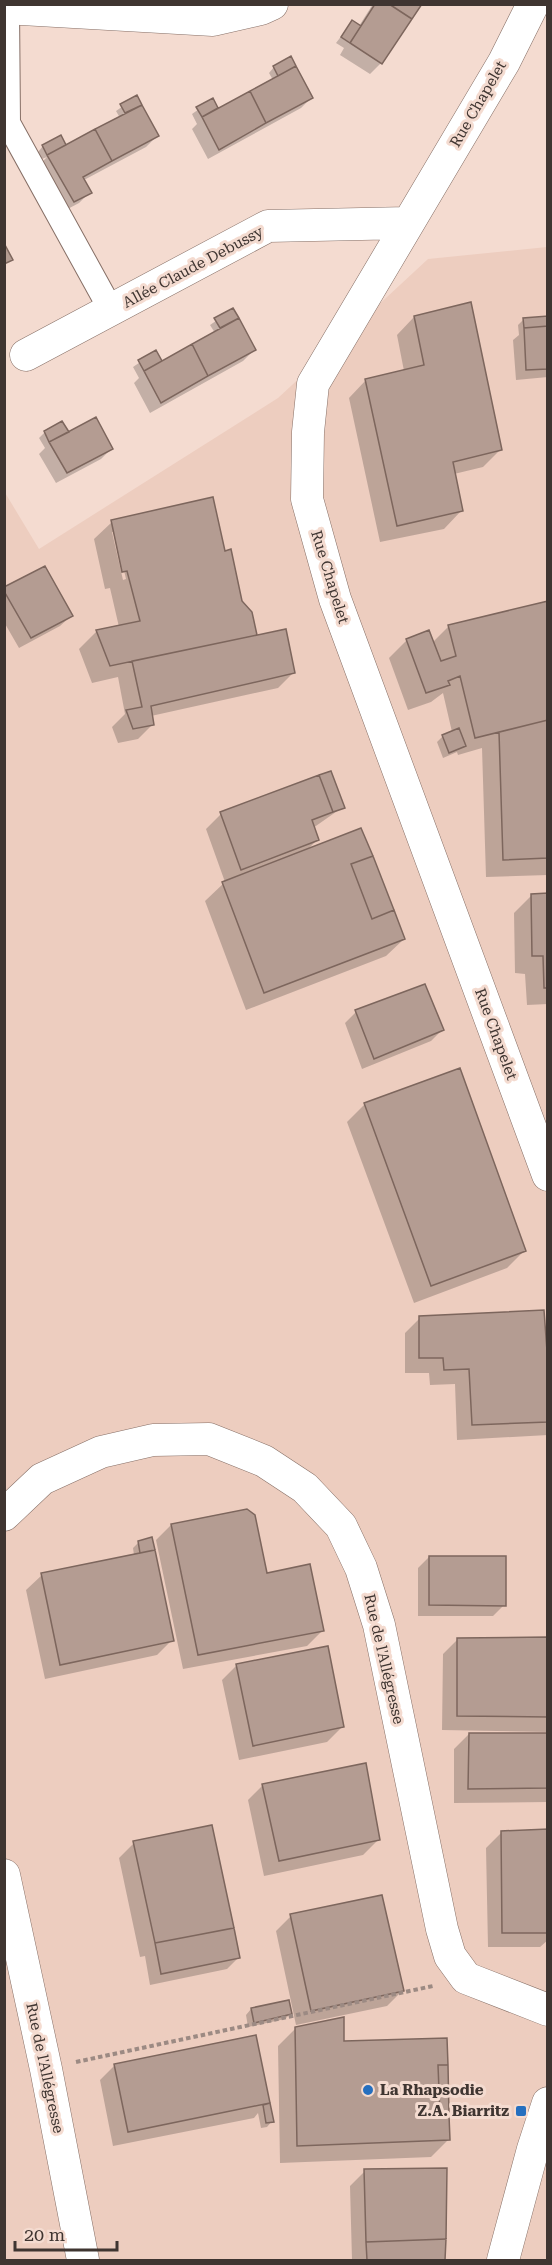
<svg xmlns="http://www.w3.org/2000/svg" width="552" height="2265" font-family="'Roboto Serif',serif">
	<style>
		.built { fill: #edcdbf }
		.shadow { fill: #0003; fill-rule: evenodd }
		.building { fill: #b49c92; stroke: #7d665d; stroke-width: 1.5 }
		.lines { fill: none; stroke-linecap: round; stroke-linejoin: round }
		.pedestrian-casing { stroke: #866f66; stroke-width: 26 }
		.minor-casing { stroke: #866f66; stroke-width: 33 }
		.path { stroke: #9c8a83; stroke-width: 4; stroke-dasharray: 4.5 3; stroke-linecap: butt }
		.pedestrian { stroke: #fff; stroke-width: 24 }
		.minor { stroke: #fff; stroke-width: 32 }
		.poi-dot { fill: #256fbf; stroke: #f4dbd0; stroke-width: 2 }
		.labels { text-anchor: middle; dominant-baseline: central; stroke-width: 6; stroke-linejoin: round; paint-order: stroke }
		.street-label { font-size: 15px; fill: #3f3531; stroke: #f4dbd0 }
		.poi-label { font-size: 15px; font-weight: bold; fill: #3f3531; stroke: #f4dbd0; text-anchor: start }
	</style>
	<rect width="100%" height="100%" fill="#f4dbd0"/>
	<!-- built -->
	<path class="built" d="M 547,247 L 547,2260 L 5,2260 L 4,491 L 39,549 L 278,398 L 428,259 Z"/>
	<!-- shadow -->
	<path class="shadow" d="M 373,4 L 420,4 L 381,63 L 370,74 L 340,55 L 344,48 L 336,43 L 352,22 L 359,26 Z
		M 274,67 L 312,97 L 301,108 L 208,159 L 192,129 L 197,124 L 192,114 L 212,100 L 218,110 L 273,80 L 269,73 Z
		M 136,97 L 157,136 L 146,147 L 84,180 L 90,192 L 79,203 L 62,212 L 37,167 L 47,157 L 42,159 L 38,152 L 43,146 L 65,147 L 120,118 L 116,111 Z
		M 232,310 L 254,350 L 243,361 L 150,413 L 134,383 L 139,378 L 133,367 L 155,352 L 161,363 L 215,333 L 210,325 Z
		M 414,317 L 500,450 L 483,467 L 454,474 L 461,511 L 444,529 L 380,542 L 349,398 L 366,380 L 404,371 L 397,335 Z
		M 548,318 L 548,377 L 516,380 L 513,340 L 519,335 L 518,325 L 524,319 Z
		M 62,423 L 68,434 L 112,448 L 101,459 L 56,483 L 39,454 L 45,448 L 39,438 L 45,432 Z
		M 112,522 L 224,552 L 255,634 L 252,638 L 293,673 L 278,688 L 151,716 L 153,724 L 138,739 L 118,743 L 112,727 L 125,714 L 118,677 L 92,683 L 79,649 L 97,631 L 119,627 L 110,588 L 105,589 L 94,539 ZM 112,532 L 115,532 L 126,579 L 123,580 Z
		M 4,589 L 71,616 L 60,626 L 19,648 L 4,622 Z
		M 548,603 L 548,875 L 486,877 L 482,748 L 458,755 L 457,752 L 443,758 L 437,742 L 443,736 L 452,732 L 443,693 L 431,702 L 408,710 L 389,658 L 407,640 L 432,643 L 449,626 Z
		M 343,807 L 313,828 L 317,840 L 306,851 L 404,939 L 386,956 L 246,1010 L 205,901 L 225,882 L 206,829 L 221,814 Z
		M 548,894 L 548,1004 L 527,1005 L 525,974 L 515,973 L 514,913 L 532,895 Z
		M 356,1012 L 442,1030 L 431,1041 L 362,1069 L 345,1023 Z
		M 365,1104 L 525,1250 L 507,1268 L 414,1303 L 347,1122 Z
		M 420,1318 L 548,1366 L 548,1435 L 457,1440 L 455,1384 L 430,1385 L 429,1373 L 405,1373 L 405,1333 Z
		M 171,1525 L 266,1574 L 322,1631 L 307,1646 L 183,1669 L 156,1540 Z
		M 151,1539 L 172,1640 L 157,1655 L 45,1679 L 26,1590 L 42,1575 L 134,1555 L 133,1548 L 139,1542 Z
		M 429,1557 L 504,1605 L 493,1616 L 418,1616 L 418,1568 Z
		M 458,1639 L 548,1639 L 548,1732 L 442,1730 L 443,1654 Z
		M 237,1665 L 342,1727 L 327,1742 L 239,1760 L 222,1680 Z
		M 469,1734 L 548,1735 L 548,1802 L 454,1803 L 454,1749 Z
		M 263,1785 L 378,1840 L 363,1855 L 264,1876 L 248,1800 Z
		M 548,1831 L 548,1940 L 540,1947 L 488,1947 L 486,1848 L 501,1833 Z
		M 134,1843 L 238,1958 L 227,1969 L 150,1985 L 145,1956 L 140,1957 L 119,1858 Z
		M 291,1916 L 402,1991 L 387,2006 L 296,2025 L 276,1931 Z
		M 251,2009 L 290,2014 L 285,2019 L 248,2027 L 246,2015 Z
		M 296,2028 L 342,2042 L 448,2140 L 431,2157 L 280,2163 L 278,2046 Z
		M 255,2036 L 272,2121 L 267,2127 L 261,2128 L 258,2113 L 254,2118 L 113,2146 L 100,2080 L 115,2065 Z
		M 365,2171 L 445,2255 L 443,2260 L 352,2260 L 350,2186 Z"/>
	<!-- building -->
	<path class="building" d="M 375,4 L 389,4 L 412,19 L 382,64 L 350,43 Z
		M 389,4 L 422,4 L 412,19 Z
		M 352,20 L 361,26 L 350,43 L 341,37 Z
		M 291,56 L 296,66 L 278,76 L 273,66 Z
		M 296,66 L 313,98 L 266,123 L 250,91 Z
		M 250,91 L 266,123 L 219,150 L 202,117 Z
		M 137,95 L 142,105 L 125,113 L 120,104 Z
		M 213,98 L 218,108 L 202,117 L 196,107 Z
		M 142,105 L 159,136 L 112,161 L 95,129 Z
		M 95,129 L 112,161 L 83,177 L 92,193 L 74,202 L 47,155 Z
		M 61,135 L 66,145 L 47,155 L 42,145 Z
		M 4,243 L 13,260 L 4,264 Z
		M 471,302 L 502,450 L 453,462 L 463,511 L 397,526 L 365,379 L 424,365 L 414,316 Z
		M 233,308 L 239,318 L 220,328 L 214,318 Z
		M 548,316 L 548,326 L 524,328 L 523,318 Z
		M 239,318 L 256,350 L 208,376 L 192,344 Z
		M 548,326 L 548,369 L 526,370 L 524,328 Z
		M 192,344 L 208,376 L 161,403 L 144,371 Z
		M 156,350 L 162,361 L 144,371 L 138,360 Z
		M 96,417 L 113,449 L 67,473 L 49,442 Z
		M 62,421 L 69,432 L 49,442 L 44,431 Z
		M 213,497 L 225,551 L 231,549 L 242,601 L 252,612 L 257,635 L 110,666 L 96,630 L 140,621 L 127,571 L 122,572 L 111,520 Z
		M 45,566 L 73,616 L 31,638 L 4,591 L 4,587 Z
		M 548,601 L 548,720 L 475,738 L 460,676 L 448,681 L 450,685 L 426,693 L 406,639 L 429,630 L 441,661 L 456,656 L 448,625 Z
		M 286,629 L 295,673 L 151,706 L 154,725 L 133,729 L 126,710 L 142,707 L 132,661 Z
		M 548,720 L 548,858 L 503,860 L 499,732 Z
		M 459,728 L 466,746 L 449,753 L 442,735 Z
		M 331,771 L 345,808 L 333,812 L 319,775 Z
		M 319,775 L 333,812 L 312,820 L 319,840 L 241,870 L 220,812 Z
		M 361,828 L 373,856 L 351,864 L 372,919 L 394,910 L 405,939 L 264,993 L 222,882 Z
		M 373,856 L 394,910 L 372,919 L 351,864 Z
		M 548,893 L 548,988 L 544,988 L 543,956 L 532,956 L 531,894 Z
		M 425,984 L 444,1030 L 374,1059 L 355,1010 Z
		M 460,1068 L 526,1251 L 431,1286 L 364,1103 Z
		M 544,1310 L 548,1365 L 548,1422 L 472,1425 L 469,1369 L 444,1370 L 443,1358 L 419,1358 L 419,1316 Z
		M 247,1509 L 255,1515 L 267,1573 L 310,1564 L 324,1631 L 198,1655 L 171,1524 Z
		M 152,1537 L 155,1550 L 140,1553 L 138,1541 Z
		M 155,1550 L 174,1641 L 60,1665 L 41,1573 Z
		M 429,1556 L 506,1556 L 506,1606 L 429,1605 Z
		M 548,1637 L 548,1717 L 457,1716 L 457,1638 Z
		M 328,1646 L 344,1727 L 253,1746 L 236,1664 Z
		M 469,1733 L 548,1733 L 548,1788 L 468,1789 Z
		M 366,1763 L 380,1840 L 279,1861 L 262,1784 Z
		M 212,1825 L 234,1928 L 155,1943 L 133,1841 Z
		M 548,1829 L 548,1933 L 502,1933 L 501,1831 Z
		M 382,1895 L 404,1991 L 311,2011 L 290,1914 Z
		M 234,1928 L 240,1958 L 161,1974 L 155,1943 Z
		M 289,2000 L 292,2014 L 254,2023 L 251,2008 Z
		M 344,2017 L 344,2041 L 447,2038 L 448,2065 L 438,2065 L 440,2116 L 449,2115 L 450,2140 L 297,2146 L 295,2027 Z
		M 256,2035 L 270,2103 L 128,2132 L 114,2064 Z
		M 438,2065 L 448,2065 L 449,2115 L 440,2116 Z
		M 270,2103 L 274,2122 L 266,2123 L 263,2105 Z
		M 447,2168 L 446,2239 L 366,2242 L 364,2169 Z
		M 446,2239 L 445,2260 L 367,2260 L 366,2242 Z"/>
	<g class="lines">
		<defs>
			<path id="pedestrian" d="M 7,8 L 8,123 L 111,310"/>
			<path id="minor" d="M 533,4 L 504,62 L 313,384 L 308,432 L 307,499 L 335,599 L 548,1175
				M 4,8 L 213,20 L 261,9 L 272,4
				M 26,355 L 268,226 L 408,223
				M 4,1515 L 42,1479 L 101,1452 L 153,1440 L 209,1439 L 264,1461 L 305,1488 L 341,1526 L 361,1568 L 379,1625 L 442,1929 L 450,1956 L 466,1978 L 548,2010
				M 4,1875 L 46,2069 L 83,2260
				M 503,2260 L 533,2149 L 548,2103"/>
		</defs>
		<!-- pedestrian casing -->
		<use href="#pedestrian" class="pedestrian-casing"/>
		<!-- minor casing -->
		<use href="#minor" class="minor-casing"/>
		<!-- path -->
		<path class="path" d="M 76,2062 L 433,1986"/>
		<!-- pedestrian -->
		<use href="#pedestrian" class="pedestrian"/>
		<!-- minor -->
		<use href="#minor" class="minor"/>
	</g>
	<!-- markers -->
	<g class="poi-dot">
		<circle cx="368" cy="2090" r="6"/>
		<rect x="515" y="2105" width="12" height="12" rx="3"/>
	</g>
	<g class="labels">
		<!-- street labels -->
		<g class="street-label">
			<text transform="translate(478 104) rotate(-60)">Rue Chapelet</text>
			<text transform="translate(193 267) rotate(-28)">Allée Claude Debussy</text>
			<text transform="translate(330 577) rotate(73)">Rue Chapelet</text>
			<text transform="translate(496 1034) rotate(70)">Rue Chapelet</text>
			<text transform="translate(384 1659) rotate(77)">Rue de l'Allégresse</text>
			<text transform="translate(45 2068) rotate(78)">Rue de l'Allégresse</text>
		</g>
		<!-- poi labels -->
		<g class="poi-label">
			<text x="380" y="2090">La Rhapsodie</text>
			<text x="509" y="2111" text-anchor="end">Z.A. Biarritz</text>
		</g>
	</g>
	<!-- border -->
	<rect width="552" height="2265" fill="none" stroke="#3f3531" stroke-width="12"/>
	<!-- scale -->
	<path d="M15 2241v9h102v-9" fill="none" stroke="#3f3531" stroke-width="3"/>
	<text x="24" y="2241" font-size="18" fill="#3f3531" stroke="#f4dbd0" stroke-width="4.5" paint-order="stroke">20 m</text>
</svg>
